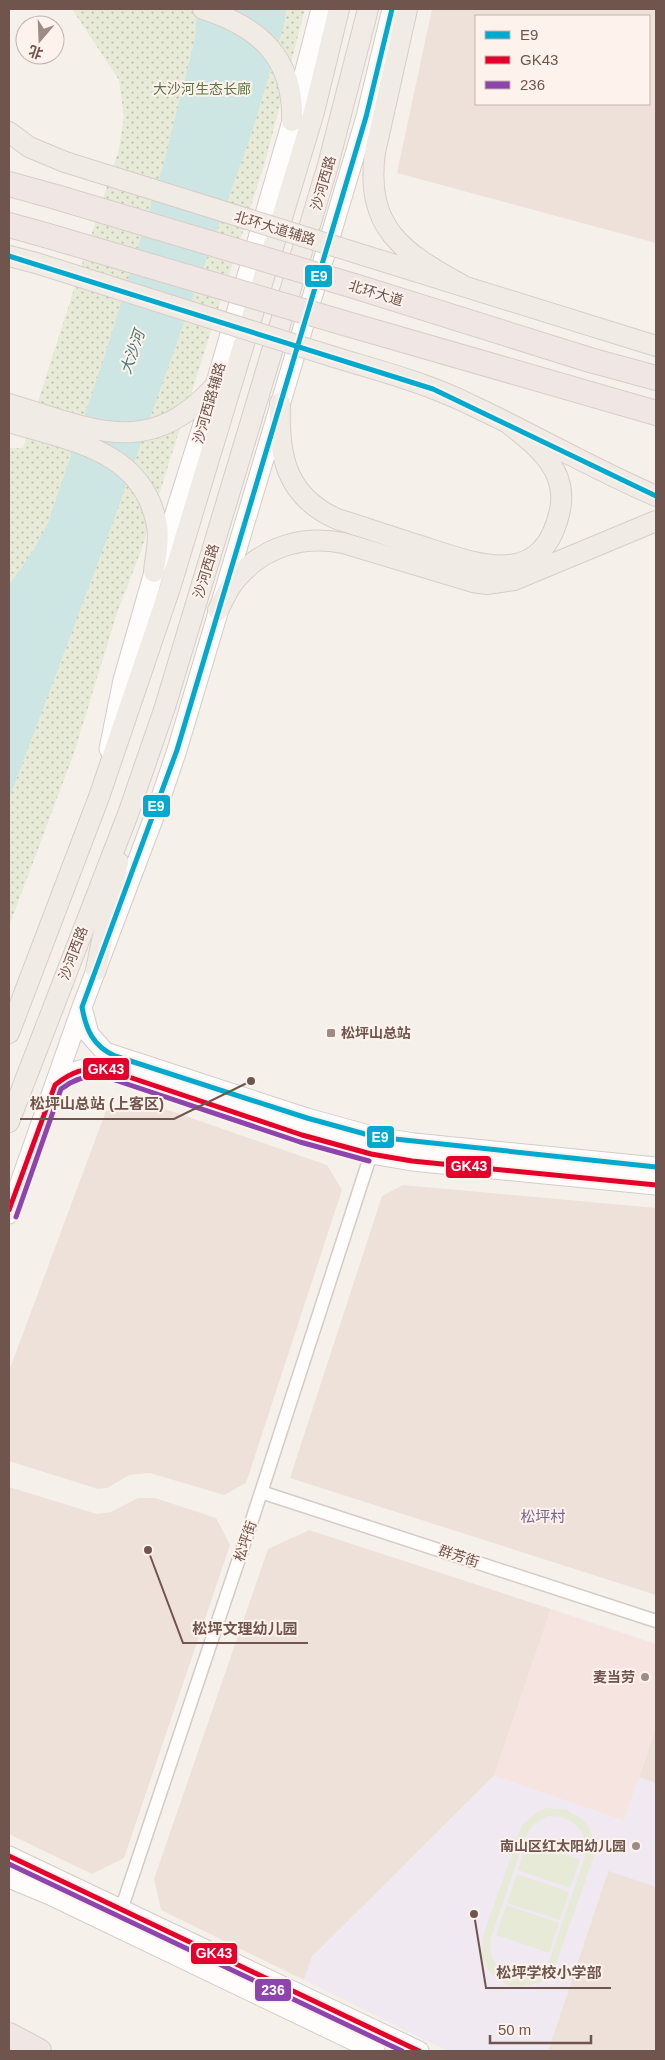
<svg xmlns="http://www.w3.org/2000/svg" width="665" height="2060" font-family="Arial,'Noto Sans SC',sans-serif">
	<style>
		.residential { fill: #eee1d9; fill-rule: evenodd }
		.commercial { fill: #f5e4e0 }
		.education { fill: #f0e9f1 }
		.park { fill: url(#park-dots) }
		.pitch { fill: #e6ead7; fill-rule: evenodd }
		.water { fill: #cee6e3 }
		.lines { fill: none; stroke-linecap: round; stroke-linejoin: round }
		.street-casing { stroke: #d4cbc8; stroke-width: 15 }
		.secondary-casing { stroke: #d4cbc8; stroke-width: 21 }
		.primary-casing { stroke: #d7cdca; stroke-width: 22 }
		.highway-casing { stroke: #d7cdca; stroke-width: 26 }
		.street { stroke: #fefdfc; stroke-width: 12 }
		.secondary { stroke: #fefdfc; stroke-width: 19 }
		.primary { stroke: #f1ebe6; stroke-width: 20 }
		.highway { stroke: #f0e7e5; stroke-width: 24 }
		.primary-bridge-casing { stroke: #d7cdca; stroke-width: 22; stroke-linecap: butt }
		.highway-bridge-casing { stroke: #d7cdca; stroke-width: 26; stroke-linecap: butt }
		.primary-bridge { stroke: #f1ebe6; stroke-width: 20 }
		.highway-bridge { stroke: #f0e7e5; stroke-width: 24 }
		.bus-1-casing { stroke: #fdf3ec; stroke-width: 9 }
		.bus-2-casing { stroke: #fdf3ec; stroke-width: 9 }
		.bus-3-casing { stroke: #fdf3ec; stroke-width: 9 }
		.bus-1 { stroke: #00a9ce; stroke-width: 5 }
		.bus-2 { stroke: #e4002b; stroke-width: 5 }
		.bus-3 { stroke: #8e44ad; stroke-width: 5 }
		.poi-dot { fill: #9f8b85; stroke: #fdf3ec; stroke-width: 2 }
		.labels { text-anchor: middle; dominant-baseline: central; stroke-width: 4; stroke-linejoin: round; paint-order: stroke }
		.park-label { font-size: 14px; fill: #5d7548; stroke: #fdf3ec }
		.street-label { font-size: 14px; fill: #70544e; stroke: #fdf3ec }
		.poi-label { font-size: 14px; font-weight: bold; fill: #70544e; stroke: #fdf3ec; text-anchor: end }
		.water-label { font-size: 15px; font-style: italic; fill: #447473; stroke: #fdf3ec }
		.neighbourhood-label { font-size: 15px; fill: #79668c; stroke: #fdf3ec }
		.leader { fill: none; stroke: #70544e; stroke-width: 2 }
		.callout-dot { fill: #70544e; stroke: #fdf3ec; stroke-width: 2 }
		.callout-label { font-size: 15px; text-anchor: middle; font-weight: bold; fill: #70544e; stroke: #fdf3ec; stroke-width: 4; stroke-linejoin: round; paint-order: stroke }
		.line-badge { stroke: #fdf3ec; stroke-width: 2 }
		.badge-label { font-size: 14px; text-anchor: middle; font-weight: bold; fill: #fff }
	</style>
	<defs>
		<pattern id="park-dots" width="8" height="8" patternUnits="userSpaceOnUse" patternTransform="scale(1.25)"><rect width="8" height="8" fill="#e6ead7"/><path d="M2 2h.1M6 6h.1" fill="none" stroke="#bfc0b1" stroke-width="1.8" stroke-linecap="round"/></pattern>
	</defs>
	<rect width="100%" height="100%" fill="#f6f0eb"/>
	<!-- residential -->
	<path class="residential" d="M 432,9 L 656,9 L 656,243 L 397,173 ZM 476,16 L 649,16 L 649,104 L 476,104 Z
		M 142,1101 L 327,1165 L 342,1190 L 246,1483 L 224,1495 L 150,1473 L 129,1475 L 107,1488 L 98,1489 L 9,1461 L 9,1371 L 106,1111 Z
		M 403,1185 L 656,1208 L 656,1595 L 290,1478 L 382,1196 Z
		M 9,1487 L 97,1514 L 111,1512 L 138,1498 L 155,1498 L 216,1518 L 230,1545 L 124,1858 L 92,1874 L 9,1834 Z
		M 309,1530 L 551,1609 L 494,1776 L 312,1957 L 304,1980 L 161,1910 L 154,1879 L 268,1549 Z
		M 656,1727 L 656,2051 L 548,2051 Z"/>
	<!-- commercial -->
	<path class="commercial" d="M 551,1609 L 656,1644 L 656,1727 L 624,1821 L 494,1776 Z"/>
	<!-- education -->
	<path class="education" d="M 494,1776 L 624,1821 L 639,1777 L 656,1783 L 656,1887 L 608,1871 L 548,2051 L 447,2051 L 304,1980 L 312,1957 Z"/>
	<!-- park -->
	<path class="park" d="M 72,9 L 305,9 L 265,162 L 141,551 L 118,610 L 73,756 L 9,926 L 9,448 L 23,448 L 119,149 L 124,117 L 119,80 Z"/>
	<!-- pitch -->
	<path class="pitch" d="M 547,1808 L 567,1810 L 585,1821 L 594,1839 L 593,1859 L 554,1970 L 539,1983 L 519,1987 L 509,1986 L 491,1974 L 486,1966 L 482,1956 L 483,1936 L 522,1825 L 537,1812 ZM 548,1816 C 574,1815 590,1833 585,1857 L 548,1965 C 524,1993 484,1973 491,1938 L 525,1837 L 534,1824 Z
		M 527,1842 L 580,1860 L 570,1888 L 518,1870 Z
		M 517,1874 L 569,1892 L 560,1920 L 507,1903 Z
		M 506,1905 L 559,1923 L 549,1953 L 496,1935 Z"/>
	<!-- water -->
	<path class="water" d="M 197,9 L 286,9 L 285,21 L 252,132 L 109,533 L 9,799 L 9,585 L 33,551 L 48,523 L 104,358 L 163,166 L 195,39 Z"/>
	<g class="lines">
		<defs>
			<path id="street" d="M 261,1492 L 656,1621
				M 119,1916 L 253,1517 L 371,1154"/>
			<path id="secondary" d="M 109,749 L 123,680 L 154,572 L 167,539 L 215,386 L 292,121 L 321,9
				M 82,1007 L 89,1034 L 105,1052 L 307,1118 L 376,1137 L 414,1143 L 656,1167
				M 55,1085 C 71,1071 83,1066 105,1069 L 302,1135 L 371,1154 L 412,1161 L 656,1185
				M 9,1214 L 82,1007 L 157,809 L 177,750 L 366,117 L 392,9
				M 9,1856 L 419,2051
				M 9,1878 L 50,1895 L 375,2051"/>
			<path id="primary" d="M 203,9 C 260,27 294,58 292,121
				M 407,9 L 375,152 C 365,228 402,252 462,285
				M 9,132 L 29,147 L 65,162
				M 363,255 L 656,346
				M 9,256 L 36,263
				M 334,357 C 380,371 427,383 471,405 C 533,434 593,469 656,496
				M 280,403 C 278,454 285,496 337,519 C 366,528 395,538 424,547 C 479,565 543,590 560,510 C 568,470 538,447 509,424
				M 9,404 C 90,428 148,461 215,386
				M 9,422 C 71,441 144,450 157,526 C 160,541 155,557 154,572
				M 218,610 C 224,599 229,586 238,577 C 265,546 304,535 343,543 L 473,582 L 487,584 L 514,580 L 656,521
				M 96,970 L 118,862
				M 9,1033 L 99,797 L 170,588 L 314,112 L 339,9
				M 9,1122 L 128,814 L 165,707 L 328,165 L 368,9
				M 9,1210 L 13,1202"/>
			<path id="highway" d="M 9,184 L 56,197
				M 9,225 L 45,235
				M 354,286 L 590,360 L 656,378
				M 344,323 L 656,413
				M 9,2035 L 39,2051"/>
		</defs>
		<!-- street casing -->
		<use href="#street" class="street-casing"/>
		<!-- secondary casing -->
		<use href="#secondary" class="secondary-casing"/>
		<!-- primary casing -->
		<use href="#primary" class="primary-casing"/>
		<!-- highway casing -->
		<use href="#highway" class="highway-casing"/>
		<!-- street -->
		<use href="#street" class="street"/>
		<!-- secondary -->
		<use href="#secondary" class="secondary"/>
		<!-- primary -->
		<use href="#primary" class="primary"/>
		<!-- highway -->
		<use href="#highway" class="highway"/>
		<defs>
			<path id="primary-bridge" d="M 65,162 L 363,255
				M 36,263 L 334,357"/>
			<path id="highway-bridge" d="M 56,197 L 354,286
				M 45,235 L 344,323"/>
		</defs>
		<!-- primary-bridge casing -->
		<use href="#primary-bridge" class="primary-bridge-casing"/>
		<!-- highway-bridge casing -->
		<use href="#highway-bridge" class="highway-bridge-casing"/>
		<!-- primary-bridge -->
		<use href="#primary-bridge" class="primary-bridge"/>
		<!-- highway-bridge -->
		<use href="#highway-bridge" class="highway-bridge"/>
		<defs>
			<path id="bus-1" d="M 392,9 L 366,117 L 177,750 L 82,1007 C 86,1030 93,1046 115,1056 L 307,1118 L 376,1137 L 656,1167
				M 9,256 L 433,389 L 656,496"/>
			<path id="bus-2" d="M 9,1210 L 55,1085 C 71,1072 85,1067 105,1069 L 302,1135 L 371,1154 L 412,1161 L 656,1185
				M 9,1856 L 419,2051"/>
			<path id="bus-3" d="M 16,1217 L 61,1089 C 74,1079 87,1075 103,1076 L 300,1142 L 369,1161
				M 9,1864 L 402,2051"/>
		</defs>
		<!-- bus-1 casing -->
		<use href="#bus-1" class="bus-1-casing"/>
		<!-- bus-2 casing -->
		<use href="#bus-2" class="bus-2-casing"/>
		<!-- bus-3 casing -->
		<use href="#bus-3" class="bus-3-casing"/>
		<!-- bus-1 -->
		<use href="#bus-1" class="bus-1"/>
		<!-- bus-2 -->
		<use href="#bus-2" class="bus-2"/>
		<!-- bus-3 -->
		<use href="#bus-3" class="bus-3"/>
	</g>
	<!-- markers -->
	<g class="poi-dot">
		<rect x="326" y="1028" width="10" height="10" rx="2.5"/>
		<circle cx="645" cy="1677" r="5"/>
		<circle cx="636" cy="1846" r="5"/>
	</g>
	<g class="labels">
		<!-- park labels -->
		<g class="park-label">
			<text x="202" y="89">大沙河生态长廊</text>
		</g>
		<!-- street labels -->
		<g class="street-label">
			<text transform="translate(323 183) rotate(-74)">沙河西路</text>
			<text transform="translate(275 228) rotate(17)">北环大道辅路</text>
			<text transform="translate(376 293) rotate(17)">北环大道</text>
			<text transform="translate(209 403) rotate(-74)">沙河西路辅路</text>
			<text transform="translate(206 571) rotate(-73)">沙河西路</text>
			<text transform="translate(73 953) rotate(-69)">沙河西路</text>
			<text transform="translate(245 1541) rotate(-71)">松坪街</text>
			<text transform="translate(459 1556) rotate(18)">群芳街</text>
		</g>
		<!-- poi labels -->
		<g class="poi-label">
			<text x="341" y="1033" text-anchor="start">松坪山总站</text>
			<text x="635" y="1677">麦当劳</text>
			<text x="626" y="1846">南山区红太阳幼儿园</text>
		</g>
		<!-- water labels -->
		<g class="water-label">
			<text transform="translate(132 352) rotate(-71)">大沙河</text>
		</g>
		<!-- neighbourhood labels -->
		<g class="neighbourhood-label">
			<text x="543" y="1516">松坪村</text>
		</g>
	</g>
	<!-- callouts -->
	<path class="leader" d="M251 1081L174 1119H20M148 1550L183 1643H308M474 1914L486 1988H611"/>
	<g class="callout-dot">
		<circle cx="251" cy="1081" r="5"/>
		<circle cx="148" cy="1550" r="5"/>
		<circle cx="474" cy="1914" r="5"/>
	</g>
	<g class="callout-label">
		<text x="97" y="1109">松坪山总站 (上客区)</text>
		<text x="245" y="1634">松坪文理幼儿园</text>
		<text x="549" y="1978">松坪学校小学部</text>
	</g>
	<g class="line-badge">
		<rect x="304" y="264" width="29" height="24" rx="5" fill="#00a9ce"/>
		<rect x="142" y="794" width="29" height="24" rx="5" fill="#00a9ce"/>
		<rect x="82" y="1057" width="48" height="24" rx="5" fill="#e4002b"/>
		<rect x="366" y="1125" width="29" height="24" rx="5" fill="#00a9ce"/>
		<rect x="445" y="1155" width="47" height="24" rx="5" fill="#e4002b"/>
		<rect x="190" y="1942" width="48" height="23" rx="5" fill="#e4002b"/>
		<rect x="254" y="1978" width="38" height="24" rx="5" fill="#8e44ad"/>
	</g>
	<g class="badge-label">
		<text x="319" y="281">E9</text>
		<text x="156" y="811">E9</text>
		<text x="106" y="1074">GK43</text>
		<text x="380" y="1142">E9</text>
		<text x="469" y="1171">GK43</text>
		<text x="214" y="1958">GK43</text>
		<text x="273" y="1995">236</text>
	</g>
	<!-- border -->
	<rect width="665" height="2060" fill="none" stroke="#70544e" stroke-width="20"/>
	<!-- legend -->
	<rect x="475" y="15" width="175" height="90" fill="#fdf3ec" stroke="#c5b3ad"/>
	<rect x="485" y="31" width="25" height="8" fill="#00a9ce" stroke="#c5b3ad"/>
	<text x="520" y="40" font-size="15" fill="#70544e">E9</text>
	<rect x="485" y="56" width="25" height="8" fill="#e4002b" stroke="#c5b3ad"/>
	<text x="520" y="65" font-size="15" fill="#70544e">GK43</text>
	<rect x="485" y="81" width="25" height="8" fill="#8e44ad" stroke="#c5b3ad"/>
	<text x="520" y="90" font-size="15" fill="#70544e">236</text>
	<!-- north arrow -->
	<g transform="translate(40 40) rotate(199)"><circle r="24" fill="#fdf3ec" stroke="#c5b3ad"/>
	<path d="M0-4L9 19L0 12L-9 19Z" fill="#9f8b85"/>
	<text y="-8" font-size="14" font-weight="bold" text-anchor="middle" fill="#70544e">北</text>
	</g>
	<!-- scale -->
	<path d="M490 2035v8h101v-8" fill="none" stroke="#70544e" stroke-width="2.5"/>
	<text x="498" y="2035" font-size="15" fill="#70544e" stroke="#fdf3ec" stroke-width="4" paint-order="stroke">50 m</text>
</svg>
